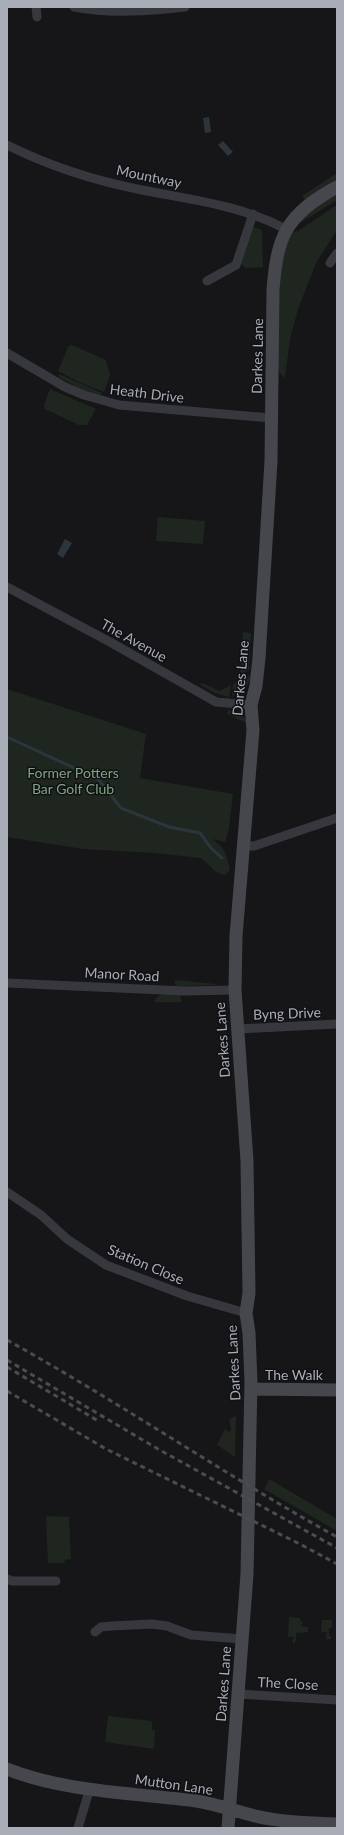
<svg xmlns="http://www.w3.org/2000/svg" width="344" height="1835" font-family="Lato,sans-serif">
	<style>
		.green { fill: #1e261f }
		.water { fill: #2c353c }
		.lines { fill: none; stroke-linecap: round; stroke-linejoin: round }
		.stream { stroke: #2c353c; stroke-width: 3 }
		.street { stroke: #37383d; stroke-width: 9 }
		.secondary { stroke: #45474d; stroke-width: 13 }
		.rail { stroke: #4a4c52; stroke-width: 3; stroke-dasharray: 5 4; stroke-linecap: butt }
		.labels { text-anchor: middle; dominant-baseline: central; stroke-width: 3; stroke-linejoin: round; paint-order: stroke }
		.street-label { font-size: 14px; fill: #a8adb8; stroke: #111113 }
		.park-label { font-size: 14px; fill: #7fa381; stroke: #111113 }
	</style>
	<rect width="100%" height="100%" fill="#161618"/>
	<!-- green -->
	<path class="green" d="M 337,173 L 337,180 L 305,200 L 302,196 Z
		M 337,193 L 337,200 L 295,226 L 312,209 Z
		M 337,205 L 337,230 L 316,263 L 298,309 L 290,339 L 285,378 L 279,373 L 278,368 L 278,288 L 280,264 L 292,232 L 298,231 Z
		M 252,227 L 262,230 L 263,267 L 245,268 L 241,264 Z
		M 72,345 L 106,360 L 110,375 L 104,392 L 81,383 L 58,371 L 68,347 Z
		M 59,374 L 102,393 L 101,395 C 86,393 72,384 59,377 Z
		M 50,389 L 96,409 L 87,425 L 79,425 L 45,409 L 44,405 Z
		M 158,517 L 205,521 L 203,544 L 156,541 Z
		M 243,632 L 251,633 L 249,670 L 240,676 Z
		M 251,675 C 249,686 243,693 232,696 L 233,684 Z
		M 202,683 L 220,691 L 231,685 L 229,697 L 215,693 L 200,685 Z
		M 7,689 L 146,734 L 140,778 L 233,794 L 229,828 L 225,842 L 213,839 C 226,850 226,853 230,870 L 225,875 L 216,872 L 201,858 L 154,853 L 83,849 L 7,837 Z
		M 229,710 C 238,712 243,713 247,723 L 227,714 Z
		M 175,980 L 216,984 L 216,985 L 177,986 L 175,984 Z
		M 162,994 L 180,995 L 182,1002 L 154,1002 L 156,998 Z
		M 236,1416 L 235,1457 L 217,1445 L 225,1429 L 229,1432 L 231,1429 L 229,1419 Z
		M 269,1479 L 337,1519 L 337,1531 L 264,1489 Z
		M 46,1516 L 69,1517 L 71,1559 L 65,1560 L 64,1563 L 48,1563 Z
		M 289,1617 L 300,1618 L 300,1621 L 302,1621 L 302,1627 L 308,1627 L 308,1632 L 296,1633 L 296,1641 L 293,1644 L 293,1637 L 288,1637 Z
		M 322,1620 L 332,1620 L 332,1628 L 329,1628 L 329,1636 L 331,1637 L 331,1639 L 326,1639 L 327,1632 L 321,1632 Z
		M 108,1716 L 152,1721 L 152,1730 L 155,1730 L 154,1749 L 105,1742 Z"/>
	<!-- water -->
	<path class="water" d="M 209,117 L 211,132 L 205,133 L 203,118 Z
		M 223,141 L 233,152 L 228,156 L 218,145 Z
		M 65,539 L 72,543 L 63,558 L 57,554 Z"/>
	<g class="lines">
		<!-- stream -->
		<path class="stream" d="M 7,737 L 98,779 L 121,808 L 169,827 L 200,833 L 211,848 L 222,858"/>
		<!-- street -->
		<path class="street" d="M 36,7 L 37,17
			M 74,7 C 111,14 148,11 185,7
			M 7,145 C 49,166 96,181 142,190 C 192,200 240,205 286,229
			M 330,263 L 337,253
			M 207,281 L 236,265 L 253,214
			M 7,353 L 65,387 L 84,395 L 119,405 L 271,418
			M 7,587 L 110,642 L 216,702 L 251,705
			M 244,846 L 254,846 L 337,818
			M 7,983 L 185,991 L 235,990
			M 238,1029 L 337,1024
			M 7,1192 L 41,1215 L 67,1239 L 106,1265 L 187,1296 L 246,1313
			M 7,1579 L 12,1581 L 56,1581
			M 95,1632 L 101,1627 L 111,1626 L 152,1624 L 167,1626 L 191,1635 L 242,1639
			M 238,1694 L 337,1700
			M 78,1828 L 90,1788"/>
		<!-- secondary -->
		<path class="secondary" d="M 251,1389 L 337,1390
			M 7,1769 C 65,1792 134,1793 196,1801 C 216,1804 235,1811 255,1816 C 282,1822 309,1823 337,1824
			M 228,1828 L 247,1574 L 251,1382 L 249,1333 L 246,1313 L 249,1293 L 247,1161 L 235,990 L 236,936 L 253,730 L 251,705 L 256,686 L 259,658 L 271,461 L 273,290 C 277,235 287,214 337,187"/>
		<!-- rail -->
		<path class="rail" d="M 7,1340 C 119,1402 225,1475 337,1537
			M 7,1360 L 158,1449 L 337,1548
			M 7,1367 L 100,1422
			M 7,1391 L 106,1449 L 300,1544 L 337,1564"/>
	</g>
	<g class="labels">
		<!-- street labels -->
		<g class="street-label">
			<text transform="translate(149 176) rotate(12)">Mountway</text>
			<text transform="translate(257 356) rotate(-89)">Darkes Lane</text>
			<text transform="translate(147 393) rotate(7)">Heath Drive</text>
			<text transform="translate(134 640) rotate(29)">The Avenue</text>
			<text transform="translate(240 678) rotate(-85)">Darkes Lane</text>
			<text transform="translate(122 974) rotate(3)">Manor Road</text>
			<text transform="translate(287 1013) rotate(-2)">Byng Drive</text>
			<text transform="translate(222 1040) rotate(-94)">Darkes Lane</text>
			<text transform="translate(146 1264) rotate(23)">Station Close</text>
			<text transform="translate(233 1363) rotate(-93)">Darkes Lane</text>
			<text x="294" y="1374">The Walk</text>
			<text transform="translate(288 1683) rotate(3)">The Close</text>
			<text transform="translate(223 1684) rotate(-86)">Darkes Lane</text>
			<text transform="translate(174 1784) rotate(8)">Mutton Lane</text>
		</g>
		<!-- park labels -->
		<g class="park-label">
			<text x="73" y="772">Former Potters<tspan x="73" dy="16">Bar Golf Club</tspan></text>
		</g>
	</g>
	<!-- border -->
	<rect width="344" height="1835" fill="none" stroke="#a8adb8" stroke-width="16"/>
</svg>
